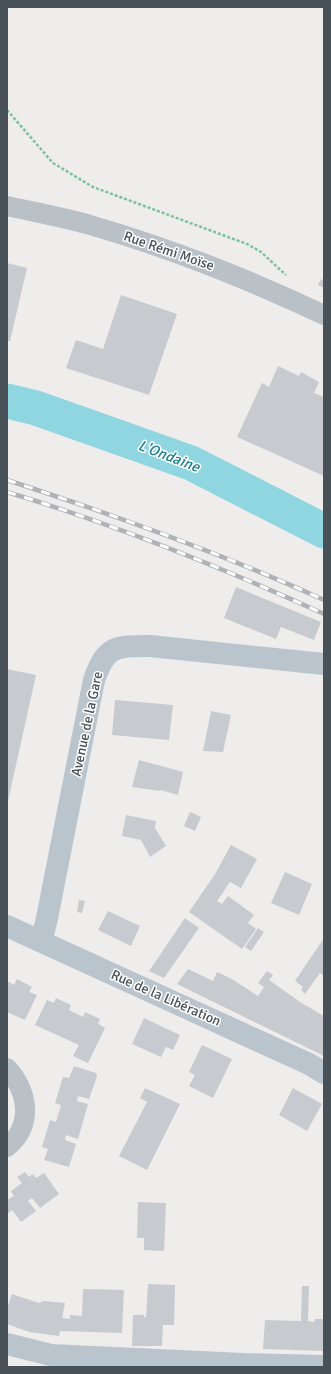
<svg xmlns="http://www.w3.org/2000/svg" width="331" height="1374" font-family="Signika,sans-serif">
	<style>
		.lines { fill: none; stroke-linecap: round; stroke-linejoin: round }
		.river { stroke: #90d6e1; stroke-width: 35 }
		.building { fill: #c7cacf }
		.path { stroke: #7ac39a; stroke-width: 2.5; stroke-dasharray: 3 2; stroke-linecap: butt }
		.street { stroke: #b9c1c7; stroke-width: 20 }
		.secondary { stroke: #bac4cc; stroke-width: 22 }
		.rail-casing { stroke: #afb2b6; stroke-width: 4.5 }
		.rail { stroke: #fff; stroke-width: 3; stroke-dasharray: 9; stroke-linecap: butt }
		.labels { text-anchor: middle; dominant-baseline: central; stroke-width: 3; stroke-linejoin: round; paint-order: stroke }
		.street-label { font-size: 14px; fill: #475157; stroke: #fff }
		.water-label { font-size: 15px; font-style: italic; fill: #1a7f8f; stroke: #fff }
	</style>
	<rect width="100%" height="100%" fill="#efecec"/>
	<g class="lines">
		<!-- river -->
		<path class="river" d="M 7,401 L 36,408 L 191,463 L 324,531"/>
	</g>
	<!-- building -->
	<path class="building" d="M 7,263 L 27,268 L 10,341 L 7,341 Z
		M 321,279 L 324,281 L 324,288 L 318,285 Z
		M 121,295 L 177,314 L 149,395 L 66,368 L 76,340 L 103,349 Z
		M 278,366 L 299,376 L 301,372 L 319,382 L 314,393 L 324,397 L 324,476 L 237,437 L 262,383 L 269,387 Z
		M 236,587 L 321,622 L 314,640 L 281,627 L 276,639 L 224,618 Z
		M 7,669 L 36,675 L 8,801 L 7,801 Z
		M 115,700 L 173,705 L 169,740 L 112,735 Z
		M 211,711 L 231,715 L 223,752 L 203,751 Z
		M 139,760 L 183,772 L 178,795 L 161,790 L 160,791 L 132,787 Z
		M 190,812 L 201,817 L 195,831 L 184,826 Z
		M 126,815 L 156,821 L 155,828 L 166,846 L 150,857 L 141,840 L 122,836 Z
		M 231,845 L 257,859 L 241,888 L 230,882 L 217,901 L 222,904 L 228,896 L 254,915 L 248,923 L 256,929 L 242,949 L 189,912 L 215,874 Z
		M 285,872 L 312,884 L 299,915 L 271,903 Z
		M 79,900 L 85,901 L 82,913 L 77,912 Z
		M 108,911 L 140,926 L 131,946 L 98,930 Z
		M 185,918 L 199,928 L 164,978 L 149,971 Z
		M 258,928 L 264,932 L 251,951 L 245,947 Z
		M 324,938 L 324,976 L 320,973 L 305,994 L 301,990 L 303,987 L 295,981 Z
		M 188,969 L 213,981 L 217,972 L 232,979 L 258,996 L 264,987 L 258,983 L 267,971 L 273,975 L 269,980 L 300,1002 L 324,1016 L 324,1056 L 177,984 Z
		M 17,979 L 32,987 L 29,992 L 37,995 L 25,1020 L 7,1012 L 7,981 L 14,985 Z
		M 56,998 L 71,1005 L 69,1010 L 83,1017 L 85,1012 L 100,1019 L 98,1024 L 105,1028 L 88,1063 L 73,1056 L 79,1045 L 35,1025 L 47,1000 L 54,1003 Z
		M 144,1018 L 180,1035 L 173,1050 L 166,1047 L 161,1057 L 132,1044 Z
		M 202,1045 L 232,1059 L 213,1098 L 189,1086 L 195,1075 L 189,1072 Z
		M 74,1066 L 96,1073 L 97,1076 L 89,1099 L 78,1096 L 77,1101 L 88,1104 L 78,1139 L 66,1135 L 65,1140 L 76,1144 L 69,1167 L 44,1160 L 48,1149 L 42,1147 L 50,1120 L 56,1122 L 61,1105 L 55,1103 L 63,1077 L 69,1078 Z
		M 145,1088 L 180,1104 L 147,1170 L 119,1156 L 147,1102 L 140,1098 Z
		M 293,1088 L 322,1104 L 307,1131 L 279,1115 Z
		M 25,1172 L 29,1177 L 33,1174 L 36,1178 L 44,1173 L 59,1194 L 40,1208 L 32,1198 L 28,1201 L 36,1211 L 21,1222 L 12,1210 L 7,1214 L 7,1200 L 14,1196 L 11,1191 L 22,1183 L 17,1177 Z
		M 138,1202 L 166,1203 L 164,1251 L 144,1250 L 144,1238 L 137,1238 Z
		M 148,1284 L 175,1285 L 174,1325 L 163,1325 L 162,1346 L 132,1346 L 133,1315 L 144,1315 L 144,1317 L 146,1317 Z
		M 302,1286 L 309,1286 L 308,1321 L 314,1322 L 315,1319 L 324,1319 L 324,1351 L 263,1349 L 265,1320 L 301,1321 Z
		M 83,1289 L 124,1290 L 122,1333 L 60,1331 L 59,1336 L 29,1332 L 7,1324 L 7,1309 L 12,1294 L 39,1303 L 44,1301 L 65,1303 L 62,1318 L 70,1319 L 70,1315 L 82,1316 Z"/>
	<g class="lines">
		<!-- path -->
		<path class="path" d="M 7,110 L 53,163 L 93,187 L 247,244 L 261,252 L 286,275"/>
		<!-- street -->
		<path class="street" d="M 7,206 C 34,212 63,217 90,225 C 170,248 248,279 324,315
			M 7,1068 C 28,1091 34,1125 7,1147"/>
		<!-- secondary -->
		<path class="secondary" d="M 7,926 L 309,1064 L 324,1073
			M 41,941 L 46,923 L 94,680 C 106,645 116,646 150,646 L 324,664
			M 7,1344 L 51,1355 L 243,1364 L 324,1366"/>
		<defs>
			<path id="rail" d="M 7,480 C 114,515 221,553 324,600
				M 7,492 C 116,525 221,567 324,614"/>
		</defs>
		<!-- rail casing -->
		<use href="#rail" class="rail-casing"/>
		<!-- rail -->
		<use href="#rail" class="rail"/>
	</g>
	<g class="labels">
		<!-- street labels -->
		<g class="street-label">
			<text transform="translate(169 251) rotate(19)">Rue Rémi Moïse</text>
			<text transform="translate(87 724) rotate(-78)">Avenue de la Gare</text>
			<text transform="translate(166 998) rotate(24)">Rue de la Libération</text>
		</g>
		<!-- water labels -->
		<g class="water-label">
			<text transform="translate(169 456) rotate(21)">L'Ondaine</text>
		</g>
	</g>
	<!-- border -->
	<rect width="331" height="1374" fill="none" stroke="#475157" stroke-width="16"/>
</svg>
